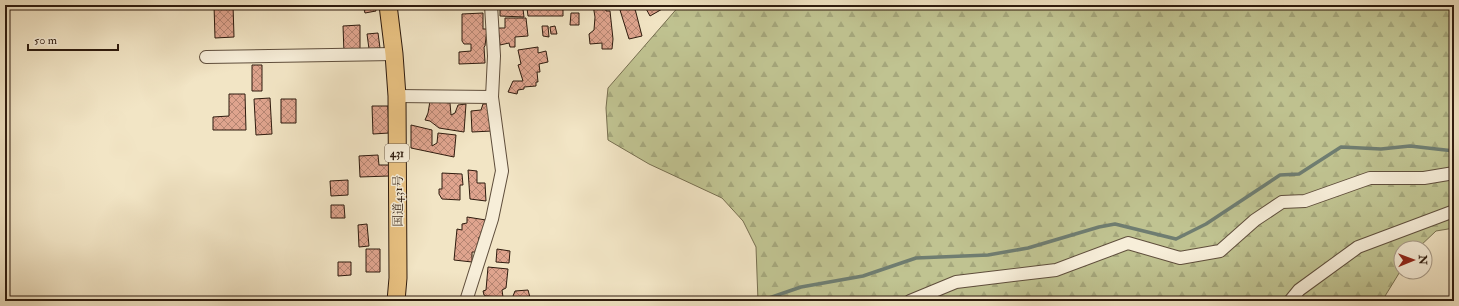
<svg xmlns="http://www.w3.org/2000/svg" width="1459" height="306" font-family="'IM FELL Double Pica','Noto Serif JP',serif">
	<style>
		.forest { fill: url(#forest-firs); stroke: #776f50 }
		.lines { fill: none; stroke-linecap: round; stroke-linejoin: round }
		.stream { stroke: #6f7d71; stroke-width: 3.5 }
		.building { fill: url(#building-cross-hatch); stroke: #2e1b0e }
		.minor-casing { stroke: #5f4e3c; stroke-width: 14 }
		.highway-casing { stroke: #2e1b0e; stroke-width: 19 }
		.minor { stroke: #f7eed9; stroke-width: 12 }
		.highway { stroke: #e9c282; stroke-width: 17 }
		.labels { text-anchor: middle; dominant-baseline: central; stroke-width: 3; stroke-linejoin: round; paint-order: stroke }
		.shield { fill: #f7eed9; stroke: #6a5a4b; stroke-width: 1 }
		.shield-label { font-size: 11px; font-weight: bold; fill: #2e1b0e }
		.street-label { font-size: 12px; fill: #2e1b0e; stroke: #f7eed9 }
	</style>
	<defs>
		<pattern id="forest-firs" width="22" height="20" patternUnits="userSpaceOnUse"><rect width="22" height="20" fill="#c0c391"/><path d="M5 1l3.5 6h-7zM16 11l3.5 6h-7z" fill="#a5a77c"/></pattern>
		<pattern id="building-cross-hatch" width="8" height="8" patternUnits="userSpaceOnUse"><rect width="8" height="8" fill="#dfa48e"/><path d="M0 0l8 8M0 8l8-8" fill="none" stroke="#b58572"/></pattern>
	</defs>
	<rect width="100%" height="100%" fill="#f2e5c5"/>
	<filter id="stains"><feTurbulence type="fractalNoise" baseFrequency=".005" numOctaves="4"/><feColorMatrix values="0 0 0 0 .2 0 0 0 0 .09 0 0 0 0 .02 0 0 0 .5 -.17"/></filter>
	<radialGradient id="worn" r=".72"><stop offset=".6" stop-color="#630" stop-opacity="0"/><stop offset="1" stop-color="#630" stop-opacity=".3"/></radialGradient>
	<!-- forest -->
	<path class="forest" d="M 680,5 L 1454,5 L 1454,228 L 1436,231 L 1418,248 L 1401,248 L 1401,270 L 1382,301 L 758,301 L 756,247 L 743,221 L 722,198 L 649,164 L 608,140 L 606,108 L 608,88 Z"/>
	<g class="lines">
		<!-- stream -->
		<path class="stream" d="M 760,301 L 801,287 L 863,276 L 916,258 L 988,255 L 1028,248 L 1099,227 L 1115,224 L 1176,239 L 1206,224 L 1280,175 L 1299,174 L 1341,147 L 1381,149 L 1410,146 L 1454,151"/>
	</g>
	<!-- building -->
	<path class="building" d="M 214,5 L 233,5 L 234,37 L 215,38 Z
		M 363,5 L 375,5 L 376,11 L 365,13 Z
		M 500,5 L 518,5 L 518,9 L 523,9 L 524,17 L 500,16 Z
		M 536,5 L 563,5 L 563,16 L 528,16 L 527,8 L 537,9 Z
		M 593,5 L 606,5 L 606,11 L 610,11 L 613,39 L 612,49 L 602,49 L 602,43 L 590,44 L 589,34 L 594,30 L 595,17 Z
		M 633,5 L 634,5 L 642,36 L 629,39 L 620,10 Z
		M 644,5 L 662,5 L 664,8 L 650,16 Z
		M 483,13 L 483,29 L 487,29 L 485,46 L 484,47 L 485,63 L 459,64 L 459,52 L 471,51 L 471,44 L 464,44 L 462,41 L 462,14 Z
		M 571,13 L 579,13 L 579,25 L 570,25 Z
		M 505,18 L 526,18 L 528,36 L 515,37 L 515,47 L 510,47 L 509,43 L 500,45 L 498,28 L 505,28 Z
		M 360,25 L 360,51 L 344,53 L 343,26 Z
		M 542,26 L 548,26 L 549,37 L 543,36 Z
		M 555,26 L 557,34 L 551,34 L 550,27 Z
		M 378,33 L 380,48 L 369,49 L 367,34 Z
		M 538,47 L 538,53 L 546,51 L 548,62 L 539,64 L 540,72 L 537,72 L 538,82 L 536,82 L 536,86 L 524,87 L 524,89 L 518,90 L 517,94 L 508,92 L 513,81 L 523,81 L 518,65 L 521,64 L 518,50 Z
		M 252,65 L 262,65 L 262,91 L 252,91 Z
		M 229,94 L 245,94 L 246,130 L 213,130 L 213,117 L 229,116 Z
		M 270,98 L 272,134 L 256,135 L 254,99 Z
		M 281,99 L 296,99 L 296,123 L 281,123 Z
		M 430,101 L 450,103 L 451,115 L 455,113 L 458,105 L 466,104 L 464,132 L 439,128 L 430,121 L 425,120 L 428,113 Z
		M 483,104 L 489,104 L 492,131 L 472,132 L 471,111 L 481,110 Z
		M 372,106 L 388,106 L 389,133 L 373,134 Z
		M 411,125 L 432,130 L 432,146 L 437,143 L 438,133 L 456,135 L 454,157 L 411,148 Z
		M 378,155 L 379,165 L 389,165 L 389,176 L 360,177 L 359,156 Z
		M 468,170 L 477,171 L 477,183 L 485,183 L 486,201 L 470,199 Z
		M 442,173 L 462,174 L 463,185 L 460,185 L 460,200 L 442,199 L 439,194 L 439,189 L 442,189 Z
		M 348,180 L 348,195 L 331,196 L 330,181 Z
		M 331,205 L 344,205 L 345,218 L 331,218 Z
		M 467,217 L 486,220 L 482,235 L 479,237 L 477,252 L 472,252 L 472,262 L 454,260 L 457,229 L 462,230 L 462,224 L 467,223 Z
		M 367,224 L 369,246 L 359,247 L 358,225 Z
		M 366,249 L 380,249 L 380,272 L 366,272 Z
		M 497,249 L 510,251 L 509,263 L 496,262 Z
		M 338,262 L 351,262 L 351,275 L 338,276 Z
		M 488,267 L 508,269 L 506,288 L 502,290 L 503,297 L 486,296 L 484,295 L 483,291 L 486,290 Z
		M 528,290 L 531,301 L 514,301 L 513,296 L 515,291 Z"/>
	<g class="lines">
		<defs>
			<path id="minor" d="M 206,57 L 394,54
				M 397,96 L 492,97
				M 466,301 L 492,219 L 502,171 L 492,97 L 494,56 L 491,5
				M 910,301 L 956,282 L 1056,270 L 1128,243 L 1180,258 L 1220,251 L 1255,220 L 1282,202 L 1305,201 L 1370,178 L 1424,178 L 1454,173
				M 1290,301 L 1299,290 L 1358,247 L 1454,211"/>
			<path id="highway" d="M 388,5 L 394,54 L 397,96 L 398,278 L 396,301"/>
		</defs>
		<!-- minor casing -->
		<use href="#minor" class="minor-casing"/>
		<!-- highway casing -->
		<use href="#highway" class="highway-casing"/>
		<!-- minor -->
		<use href="#minor" class="minor"/>
		<!-- highway -->
		<use href="#highway" class="highway"/>
	</g>
	<g class="labels">
		<!-- shield labels -->
		<rect class="shield" x="385" y="144" width="24" height="18" rx="3"/>
		<g class="shield-label">
			<text x="397" y="153">431</text>
		</g>
		<!-- street labels -->
		<g class="street-label">
			<text transform="translate(398 201) rotate(-90)">国道431号</text>
		</g>
	</g>
	<!-- margin -->
	<rect width="1459" height="306" fill="none" stroke="#f2e5c5" stroke-width="20"/>
	<rect x="6" y="6" width="1447" height="294" fill="none" stroke="#2e1b0e" stroke-width="2"/>
	<rect x="10" y="10" width="1439" height="286" fill="none" stroke="#2e1b0e"/>
	<!-- north arrow -->
	<g transform="translate(1413 260) rotate(89)"><circle r="19" fill="#f7eed9" stroke="#a79a88"/>
	<path d="M0-3L7 15L0 10L-7 15Z" fill="#8f2418"/>
	<text y="-6" font-size="11" font-weight="bold" text-anchor="middle" fill="#2e1b0e">N</text>
	</g>
	<!-- scale -->
	<path d="M28 44v6h90v-6" fill="none" stroke="#2e1b0e" stroke-width="2"/>
	<text x="34" y="44" font-size="12" fill="#2e1b0e" stroke="#f7eed9" stroke-width="3" paint-order="stroke">50 m</text>
	<rect width="100%" height="100%" filter="url(#stains)"/>
	<rect width="100%" height="100%" fill="url(#worn)"/>
</svg>
